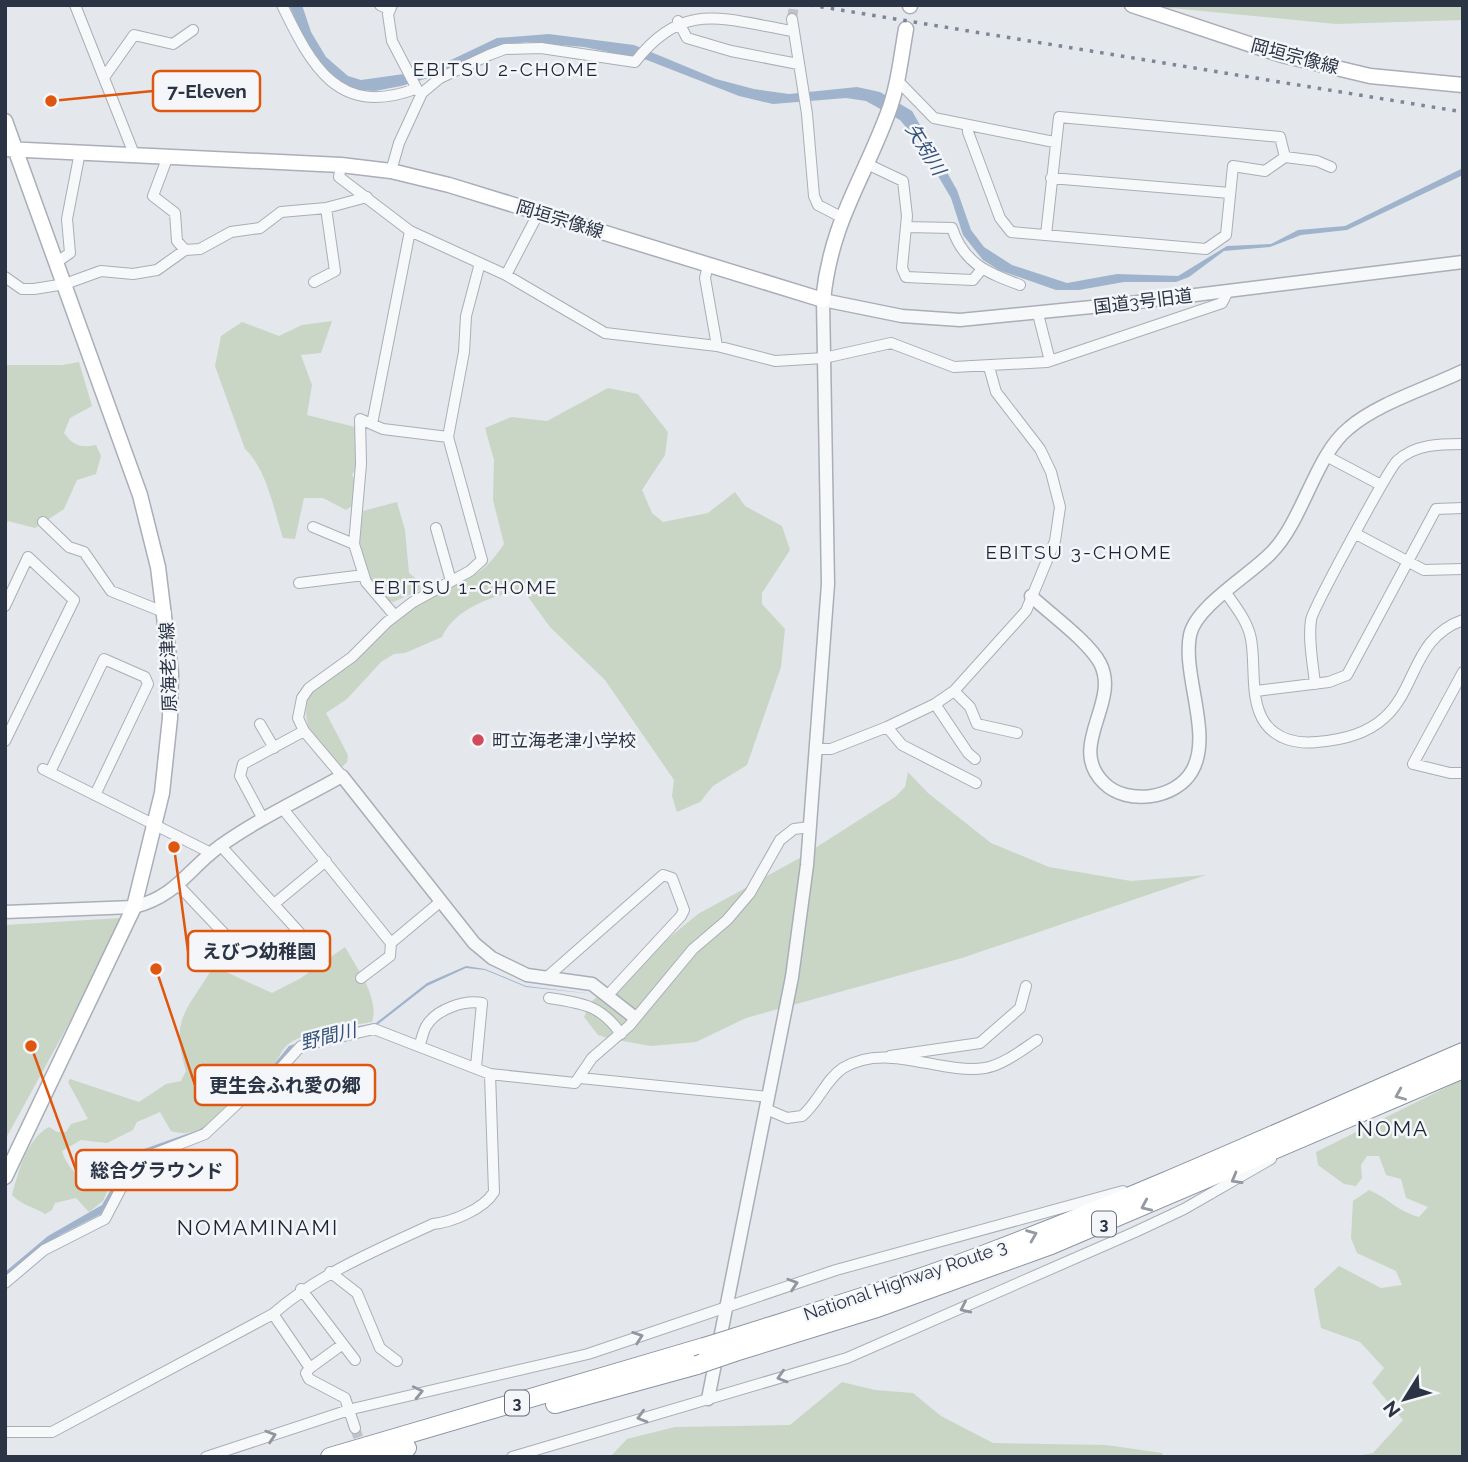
<svg xmlns="http://www.w3.org/2000/svg" width="1468" height="1462" font-family="Raleway,'Noto Sans JP',sans-serif">
	<style>
		.green { fill: #c9d6c5 }
		.water { fill: #9fb4cc }
		.lines { fill: none; stroke-linecap: round; stroke-linejoin: round }
		.minor-tunnel { stroke: #bfc3cb; stroke-width: 10; stroke-dasharray: 10 5; stroke-linecap: butt }
		.minor-casing { stroke: #a9aeb7; stroke-width: 12 }
		.tertiary-casing { stroke: #a9aeb7; stroke-width: 15 }
		.secondary-casing { stroke: #a9aeb7; stroke-width: 17 }
		.trunk-casing { stroke: #8b94a3; stroke-width: 20 }
		.minor { stroke: #f7f8fa; stroke-width: 10 }
		.tertiary { stroke: #f7f8fa; stroke-width: 12 }
		.secondary { stroke: #fff; stroke-width: 14 }
		.trunk { stroke: #fff; stroke-width: 18 }
		.rail { stroke: #7d8696; stroke-width: 3.5; stroke-dasharray: 3.5 7; stroke-linecap: butt }
		.trunk-bridge-casing { stroke: #8b94a3; stroke-width: 20; stroke-linecap: butt }
		.trunk-bridge { stroke: #fff; stroke-width: 18 }
		.oneway { stroke: #959aa2 }
		.oneway2 { stroke: #9196a0 }
		.poi-dot { fill: #d1495b; stroke: #f4f6f9; stroke-width: 2.5 }
		.labels { text-anchor: middle; dominant-baseline: central; stroke-width: 5; stroke-linejoin: round; paint-order: stroke }
		.shield { fill: #f4f6f9; stroke: #676e7b; stroke-width: 2 }
		.shield-label { font-size: 16px; font-weight: bold; fill: #2b3445 }
		.street-label { font-size: 18px; fill: #2b3445; stroke: #f4f6f9 }
		.poi-label { font-size: 18px; fill: #2b3445; stroke: #f4f6f9; text-anchor: start }
		.neighbourhood-label { font-size: 19px; letter-spacing: 2px; fill: #1d2536; stroke: #f4f6f9 }
		.water-label { font-size: 19px; font-style: italic; fill: #34527a; stroke: #f4f6f9 }
		.quarter-label { font-size: 21px; letter-spacing: 2px; fill: #1d2536; stroke: #f4f6f9 }
		.leader { fill: none; stroke: #df570f; stroke-width: 2.5 }
		.callout-dot { fill: #df570f; stroke: #f4f6f9; stroke-width: 2.5 }
		.callout { fill: #f4f6f9; stroke: #df570f; stroke-width: 2.5 }
		.callout-label { font-size: 19px; text-anchor: middle; font-weight: bold; fill: #2b3445 }
	</style>
	<rect width="100%" height="100%" fill="#e4e7ec"/>
	<!-- green -->
	<path class="green" d="M 1140,5 L 1463,5 L 1463,20 L 1336,24 Z
		M 332,321 L 321,353 L 301,355 L 312,385 L 307,415 L 355,427 C 358,444 362,459 352,475 L 357,485 L 355,504 L 346,510 L 323,498 L 304,498 L 295,539 L 283,538 C 274,511 267,469 245,449 L 215,366 L 221,336 L 242,322 L 279,336 L 302,325 Z
		M 79,362 L 92,406 L 70,418 L 64,433 C 74,446 80,448 96,445 L 101,456 L 96,474 L 77,480 L 64,509 L 35,528 L 8,521 L 5,526 L 5,365 L 62,365 Z
		M 608,388 L 638,394 L 668,432 L 665,455 L 642,490 L 652,513 L 663,522 L 708,513 L 735,492 L 745,506 L 782,526 L 790,550 L 762,593 L 762,604 L 785,629 L 781,667 L 747,765 L 713,786 L 700,802 L 677,812 L 672,796 L 674,780 L 605,680 L 550,627 L 523,590 C 494,595 455,608 442,637 L 405,653 L 394,654 L 381,662 L 347,699 L 326,713 L 348,755 L 347,762 L 341,768 C 320,747 298,727 309,696 C 344,666 379,633 417,605 C 454,578 474,589 504,544 L 493,500 L 494,460 L 485,428 L 511,417 L 547,421 Z
		M 397,502 L 405,530 L 409,573 L 418,580 L 421,590 L 393,602 L 386,600 L 369,581 L 358,535 L 363,511 Z
		M 908,772 L 928,793 L 991,843 L 1049,867 L 1131,881 L 1206,875 L 962,958 L 746,1018 L 696,1042 L 651,1046 L 611,1039 L 598,1035 L 584,1017 L 591,1002 L 698,914 L 798,859 L 895,797 L 905,787 Z
		M 121,918 L 79,1005 L 5,1140 L 5,925 Z
		M 345,947 C 356,967 380,998 372,1022 C 348,1026 315,1029 293,1041 C 281,1048 282,1054 274,1064 C 266,1073 252,1079 245,1086 C 223,1104 207,1142 171,1131 L 160,1112 L 137,1122 L 133,1130 L 107,1143 L 81,1140 L 62,1151 C 70,1176 87,1181 110,1184 L 103,1201 L 89,1212 L 76,1198 L 55,1203 L 52,1210 L 45,1214 C 32,1206 23,1206 12,1195 C 18,1173 27,1138 49,1127 L 57,1132 L 66,1132 L 71,1124 L 88,1119 L 68,1082 L 70,1079 L 139,1102 L 166,1084 L 181,1081 L 186,1071 C 171,1020 184,1014 210,972 L 226,972 L 272,993 L 301,978 Z
		M 1463,1079 L 1463,1457 L 1353,1457 L 1373,1453 L 1403,1420 L 1372,1383 L 1384,1368 L 1360,1342 L 1321,1328 L 1314,1289 L 1339,1266 L 1381,1288 L 1402,1285 L 1396,1271 L 1357,1253 L 1351,1238 L 1353,1201 L 1369,1190 C 1390,1199 1395,1210 1419,1217 L 1428,1207 L 1406,1198 L 1401,1179 L 1386,1175 L 1379,1156 L 1367,1156 L 1361,1165 L 1362,1178 L 1356,1186 L 1344,1184 L 1318,1165 L 1316,1152 Z
		M 842,1382 L 875,1390 L 913,1393 L 941,1416 L 993,1443 L 1106,1445 L 1162,1453 L 1164,1457 L 610,1457 L 627,1439 L 675,1427 L 790,1425 Z"/>
	<!-- water -->
	<path class="water" d="M 289,5 L 302,5 L 311,32 L 326,57 L 348,76 L 361,80 L 418,72 L 453,59 L 497,38 L 549,34 L 634,45 L 716,79 L 754,89 L 789,94 L 857,87 L 880,92 L 912,111 L 957,190 L 971,230 L 984,247 L 1012,265 L 1067,283 L 1117,274 L 1178,276 L 1227,246 L 1271,244 L 1298,230 L 1345,226 L 1463,168 L 1463,175 L 1347,230 L 1301,235 L 1270,247 L 1224,251 L 1189,277 L 1176,282 L 1124,282 L 1079,290 L 1056,290 L 999,270 L 983,260 L 963,235 L 951,198 L 917,140 L 900,120 L 866,101 L 846,98 L 773,104 L 739,96 L 647,60 L 584,47 L 526,42 L 499,47 L 435,76 L 401,86 L 375,91 L 357,90 L 339,83 L 322,68 L 306,44 Z
		M 466,966 L 485,969 L 526,986 L 593,994 L 526,987 L 485,970 L 466,968 L 427,986 L 377,1025 L 331,1034 L 293,1046 L 275,1067 L 206,1130 L 148,1152 L 103,1213 L 60,1235 L 5,1278 L 5,1272 L 48,1236 L 102,1205 L 124,1167 L 144,1149 L 198,1130 L 217,1119 L 247,1087 L 271,1068 L 289,1046 L 332,1031 L 376,1023 L 427,983 Z"/>
	<g class="lines">
		<!-- minor-tunnel -->
		<path class="minor-tunnel" d="M 792,19 L 794,5
			M 355,1428 L 365,1457"/>
		<defs>
			<path id="minor" d="M 75,5 L 134,154
				M 282,5 C 311,65 338,118 415,89
				M 380,5 L 390,10
				M 392,5 L 388,14 L 392,41 L 418,91
				M 792,19 L 807,114 L 814,196 L 818,205 L 841,217
				M 678,21 L 687,38 L 731,51 L 798,64
				M 105,76 L 134,35 L 173,44 L 193,30
				M 897,80 L 934,118 L 1054,142
				M 968,125 L 968,132 L 1000,218 L 1011,232 L 1206,249 L 1226,235 L 1233,166 L 1265,171 L 1285,157 L 1317,161 L 1331,167
				M 168,156 L 153,196 L 175,213 L 177,241 L 185,250
				M 865,163 L 903,181 L 907,216 L 902,268 L 906,277 L 973,280 L 981,270
				M 341,165 L 339,177 L 410,231 L 506,275 L 605,333 L 717,346 L 775,361 L 824,358 L 891,343 L 954,367 L 1047,362 L 1222,303 L 1228,291
				M 391,171 L 399,143 L 422,93 L 440,78 L 489,55 L 505,49 L 541,48 L 635,62 C 683,0 722,19 792,31
				M 1051,178 L 1230,193
				M 907,227 L 952,228 C 964,264 988,273 1020,285
				M 1046,235 L 1059,117 L 1280,137 L 1285,157
				M 57,262 L 70,253 L 67,219 L 80,152
				M 708,265 L 705,278 L 717,346
				M 506,275 L 539,212
				M 5,277 L 22,289 L 34,289 L 65,284 L 101,271 L 133,274 L 157,270 L 185,250 L 200,249 L 231,232 L 260,228 L 281,212 L 326,208 L 367,197
				M 314,282 L 335,271 L 326,208
				M 1038,314 L 1050,361
				M 372,424 L 410,231
				M 1328,457 L 1381,485
				M 43,522 L 69,547 L 84,552 L 111,591 L 166,613
				M 313,527 L 354,544 L 366,582 L 395,616
				M 436,528 L 451,581
				M 1356,534 L 1424,570 L 1463,569
				M 354,544 L 361,464 L 360,419 L 383,429 L 448,437
				M 299,583 L 364,575
				M 1226,593 C 1236,607 1248,622 1251,639 C 1256,665 1249,700 1265,723 C 1277,740 1298,744 1317,742 C 1431,734 1392,645 1463,620
				M 5,606 L 28,557 L 74,600 L 5,741
				M 1463,672 L 1413,764 L 1450,773 L 1463,773
				M 1315,684 C 1313,664 1308,640 1311,620 C 1312,610 1388,470 1397,461 C 1415,444 1440,444 1463,444
				M 954,691 L 970,707 L 977,724 L 1017,733
				M 1256,691 L 1329,682 L 1347,675 L 1436,509 L 1463,508
				M 935,704 L 968,753 L 975,759
				M 260,724 L 274,748
				M 887,727 L 902,745 L 976,783
				M 816,749 L 831,749 L 887,727 L 935,704 L 954,691 L 1026,611 L 1055,541 L 1060,507 L 1051,472 L 1040,449 L 996,392 L 989,367
				M 43,769 L 211,853
				M 50,772 L 104,659 L 145,677 L 148,684 L 95,795
				M 342,776 L 304,731 L 298,718 L 302,698 L 309,688 L 352,657 L 387,622 L 413,602 L 470,571 L 482,560 L 448,437 L 464,352 L 466,316 L 480,263
				M 283,809 L 391,943 L 440,902
				M 263,819 L 240,776 L 243,764 L 304,731
				M 178,885 L 251,962 L 299,932 L 220,845
				M 274,904 L 326,861
				M 361,978 L 390,956 L 391,943
				M 546,978 L 663,875 L 672,878 L 684,910 L 681,916 L 607,996
				M 549,998 C 582,1003 601,1005 621,1034
				M 419,1046 C 422,1040 423,1030 427,1025 C 437,1009 464,1000 482,1003 L 476,1067
				M 890,1056 L 980,1043 L 1020,1008 L 1026,986
				M 580,1078 L 769,1097
				M 766,1109 L 787,1118 L 802,1116 C 818,1103 826,1079 843,1068 C 887,1041 939,1075 985,1068 C 1003,1065 1022,1050 1037,1040
				M 330,1272 L 357,1293 L 380,1348 L 397,1361
				M 5,1283 L 44,1250 L 105,1219 L 131,1169 L 149,1156 L 205,1134 L 255,1087 L 280,1069 L 301,1046 L 374,1029 L 490,1074 L 575,1083 L 592,1058 L 629,1026 L 693,949 L 727,920 L 750,893 L 780,840 L 794,829 L 810,827
				M 301,1289 L 355,1360
				M 273,1314 L 310,1368 L 306,1373 L 309,1379 L 345,1398 L 355,1428
				M 310,1368 L 343,1344
				M 5,1432 L 52,1432 L 273,1314 C 320,1273 377,1250 433,1224 C 452,1222 484,1209 494,1192 L 490,1074
				M 206,1457 L 352,1409 L 588,1354 L 836,1270 L 1123,1191
				M 512,1457 L 847,1358 L 1135,1232 L 1184,1209 L 1271,1159"/>
			<path id="tertiary" d="M 1031,596 C 1050,614 1088,641 1100,663 C 1121,703 1066,746 1104,783 C 1127,806 1176,799 1192,771 C 1213,735 1182,675 1190,635 C 1196,606 1250,575 1271,553 C 1303,521 1315,455 1349,428 C 1378,403 1428,388 1463,371
				M 5,912 L 134,907 C 177,896 187,870 220,846 C 258,819 301,799 342,776 L 474,943 L 492,958 L 527,975 L 592,984 L 634,1017
				M 708,1399 L 792,977 L 807,865 L 828,584 L 823,300 L 902,316 L 960,320 L 1122,304 L 1463,262"/>
			<path id="secondary" d="M 1132,5 L 1282,55 L 1370,76 L 1463,85
				M 910,6 L 910,5
				M 5,121 L 140,495 L 158,567 L 171,673 L 170,718 L 162,793 L 134,907 L 5,1177
				M 5,149 L 341,165 L 391,171 L 449,185 L 823,300 C 831,222 862,183 888,113 C 898,87 901,57 906,29"/>
			<path id="trunk" d="M 736,1337 C 821,1310 905,1285 988,1253 C 1149,1192 1305,1120 1463,1052
				M 735,1352 L 874,1309 L 1051,1245 L 1463,1069
				M 555,1404 L 697,1365
				M 330,1457 L 704,1347
				M 376,1457 L 407,1448"/>
		</defs>
		<!-- minor casing -->
		<use href="#minor" class="minor-casing"/>
		<!-- tertiary casing -->
		<use href="#tertiary" class="tertiary-casing"/>
		<!-- secondary casing -->
		<use href="#secondary" class="secondary-casing"/>
		<!-- trunk casing -->
		<use href="#trunk" class="trunk-casing"/>
		<!-- minor -->
		<use href="#minor" class="minor"/>
		<!-- tertiary -->
		<use href="#tertiary" class="tertiary"/>
		<!-- secondary -->
		<use href="#secondary" class="secondary"/>
		<!-- trunk -->
		<use href="#trunk" class="trunk"/>
		<!-- rail -->
		<path class="rail" d="M 810,5 L 1463,112"/>
		<defs>
			<path id="trunk-bridge" d="M 704,1347 L 736,1337
				M 697,1365 L 735,1352"/>
		</defs>
		<!-- trunk-bridge casing -->
		<use href="#trunk-bridge" class="trunk-bridge-casing"/>
		<!-- trunk-bridge -->
		<use href="#trunk-bridge" class="trunk-bridge"/>
	</g>
	<!-- one-way arrows -->
	<defs><path id="oneway-chevron" d="M-2-3.5L2.5 0L-2 3.5" fill="none" stroke-width="1.6" stroke-linecap="round" stroke-linejoin="round" transform="scale(1.75)"/></defs>
	<g class="oneway">
		<use href="#oneway-chevron" transform="translate(1400 1095) rotate(157)"/>
		<use href="#oneway-chevron" transform="translate(1146 1206) rotate(156)"/>
		<use href="#oneway-chevron" transform="translate(1032 1235) rotate(-22)"/>
	</g>
	<g class="oneway2">
		<use href="#oneway-chevron" transform="translate(1236 1179) rotate(150)"/>
		<use href="#oneway-chevron" transform="translate(793 1284) rotate(-18)"/>
		<use href="#oneway-chevron" transform="translate(965 1308) rotate(155)"/>
		<use href="#oneway-chevron" transform="translate(638 1337) rotate(-19)"/>
		<use href="#oneway-chevron" transform="translate(782 1377) rotate(163)"/>
		<use href="#oneway-chevron" transform="translate(418 1392) rotate(-13)"/>
		<use href="#oneway-chevron" transform="translate(642 1417) rotate(164)"/>
		<use href="#oneway-chevron" transform="translate(271 1436) rotate(-18)"/>
	</g>
	<!-- markers -->
	<circle class="poi-dot" cx="478" cy="740" r="7"/>
	<g class="labels">
		<!-- shield labels -->
		<g class="shield">
			<rect x="1092" y="1211.5" width="24" height="25" rx="5"/>
			<rect x="505" y="1390.5" width="24" height="25" rx="5"/>
		</g>
		<g class="shield-label">
			<text x="1104" y="1224">3</text>
			<text x="517" y="1403">3</text>
		</g>
		<!-- street labels -->
		<g class="street-label">
			<text transform="translate(1295 56) rotate(15)">岡垣宗像線</text>
			<text transform="translate(560 219) rotate(17)">岡垣宗像線</text>
			<text transform="translate(1143 301) rotate(-7)">国道3号旧道</text>
			<text transform="translate(168 667) rotate(-92)">原海老津線</text>
			<text transform="translate(905 1280) rotate(-19)">National Highway Route 3</text>
		</g>
		<!-- poi labels -->
		<g class="poi-label">
			<text x="492" y="740">町立海老津小学校</text>
		</g>
		<!-- neighbourhood labels -->
		<g class="neighbourhood-label">
			<text x="506" y="69">EBITSU 2-CHOME</text>
			<text x="1079" y="552">EBITSU 3-CHOME</text>
			<text x="466" y="587">EBITSU 1-CHOME</text>
		</g>
		<!-- water labels -->
		<g class="water-label">
			<text transform="translate(926 149) rotate(58)">矢矧川</text>
			<text transform="translate(328 1036) rotate(-14)">野間川</text>
		</g>
		<!-- quarter labels -->
		<g class="quarter-label">
			<text x="1393" y="1128">NOMA</text>
			<text x="258" y="1227">NOMAMINAMI</text>
		</g>
	</g>
	<!-- callouts -->
	<path class="leader" d="M51 101L153 91M174 847L188 951M156 969L195 1085M31 1046L76 1170"/>
	<g class="callout-dot">
		<circle cx="51" cy="101" r="7"/>
		<circle cx="174" cy="847" r="7"/>
		<circle cx="156" cy="969" r="7"/>
		<circle cx="31" cy="1046" r="7"/>
	</g>
	<g class="callout">
		<rect x="153" y="71" width="107" height="40" rx="7"/>
		<rect x="188" y="931" width="142" height="40" rx="7"/>
		<rect x="195" y="1065" width="180" height="40" rx="7"/>
		<rect x="76" y="1150" width="161" height="40" rx="7"/>
	</g>
	<g class="callout-label">
		<text x="207" y="98">7-Eleven</text>
		<text x="259" y="958">えびつ幼稚園</text>
		<text x="285" y="1092">更生会ふれ愛の郷</text>
		<text x="157" y="1177">総合グラウンド</text>
	</g>
	<!-- border -->
	<rect width="1468" height="1462" fill="none" stroke="#2b3445" stroke-width="14"/>
	<!-- north arrow -->
	<g transform="translate(1405 1399) rotate(233)" stroke="#f4f6f9" stroke-width="5" paint-order="stroke">
	<path d="M0-5L12 26L0 18L-12 26Z" fill="#2b3445"/>
	<text y="-10" font-size="19" font-weight="bold" text-anchor="middle" fill="#2b3445">N</text>
	</g>
</svg>
